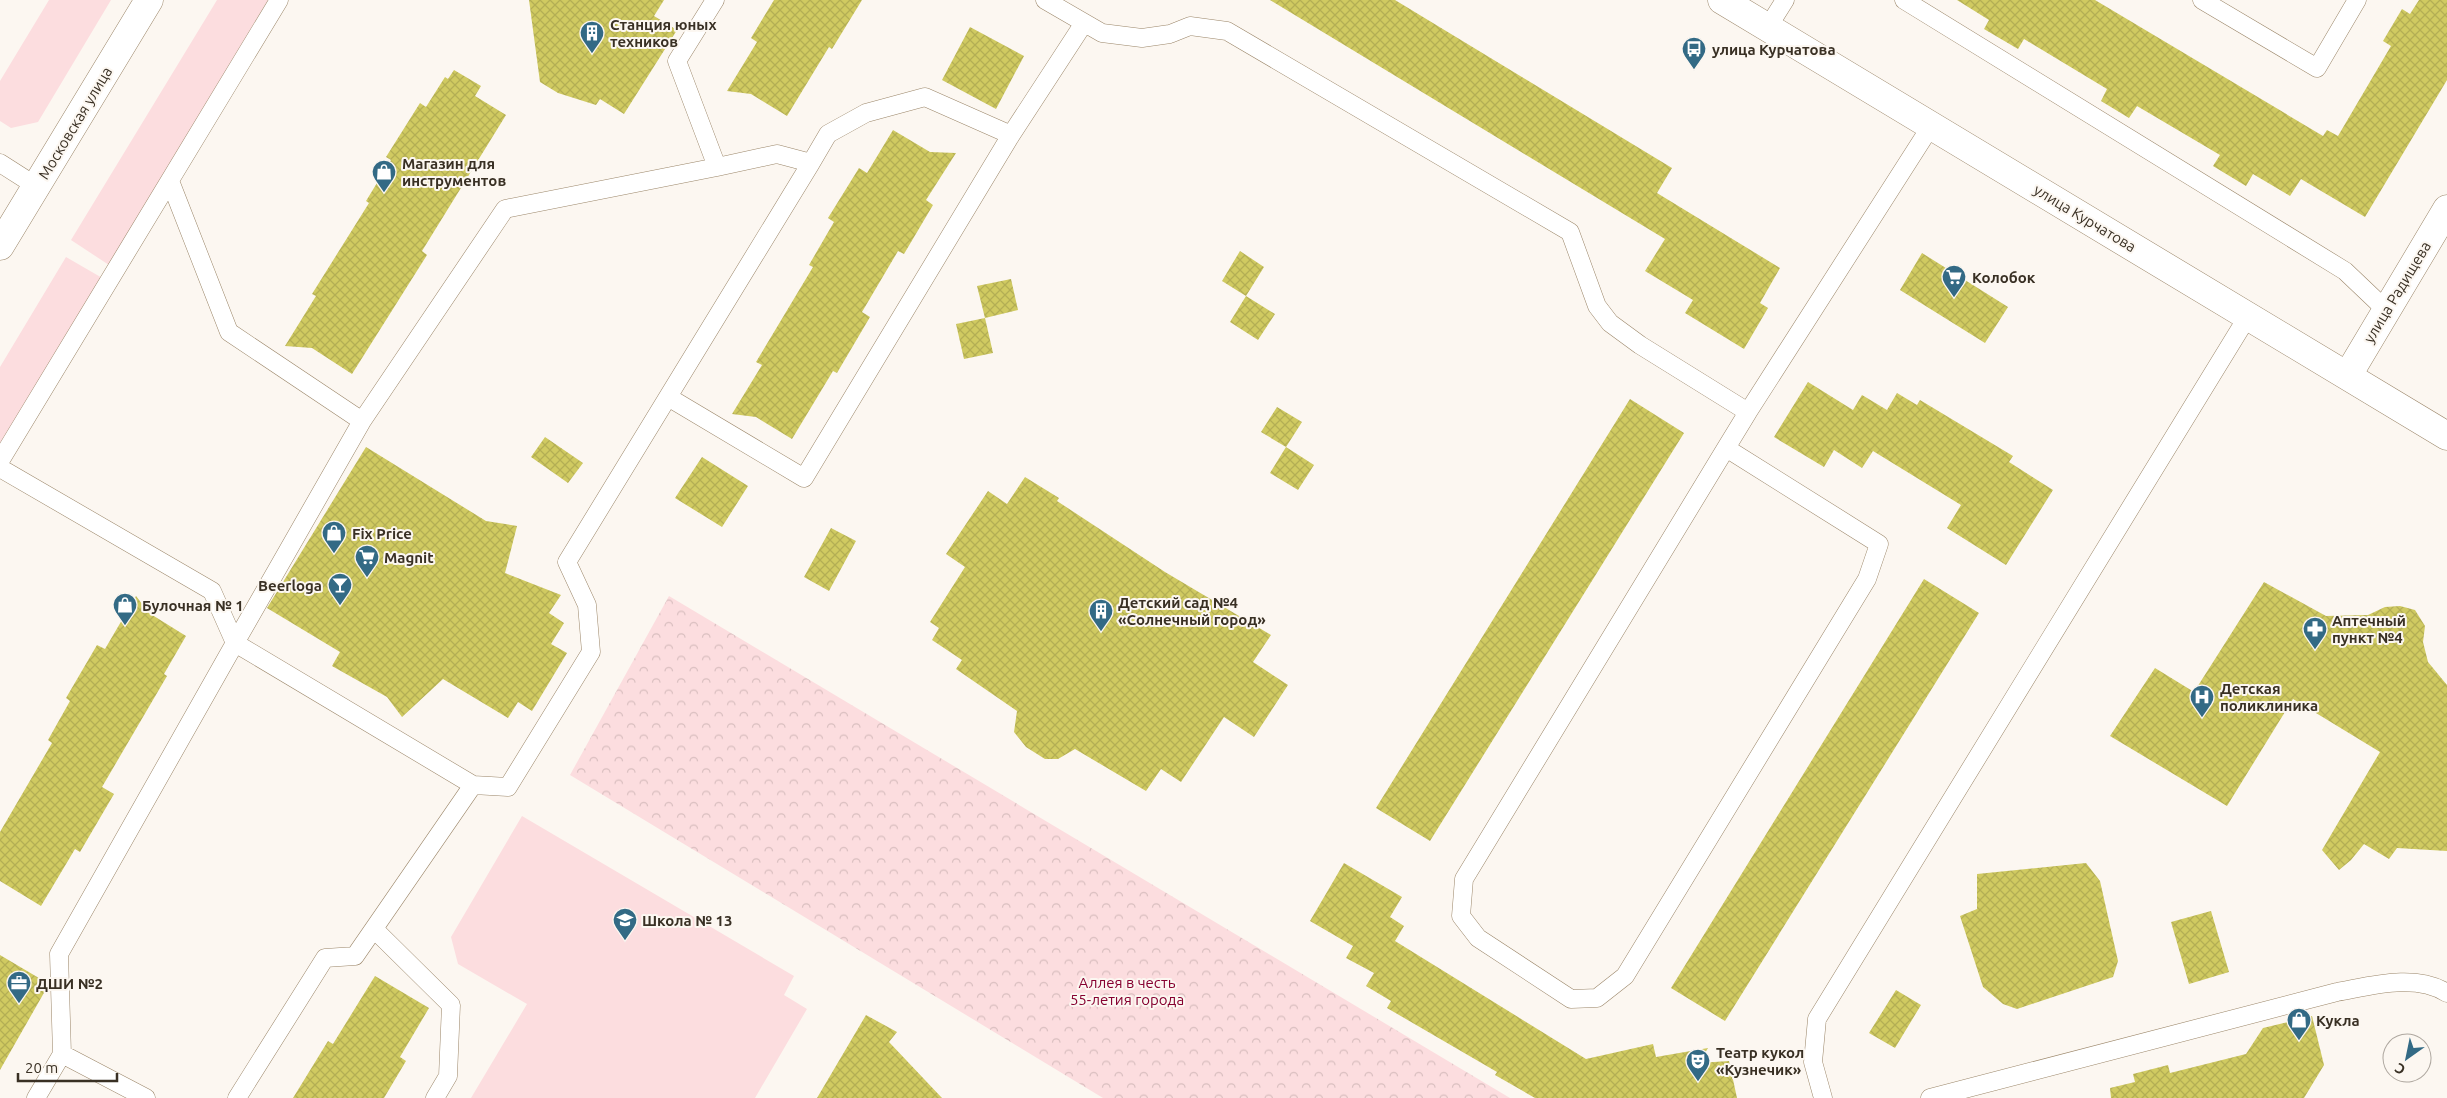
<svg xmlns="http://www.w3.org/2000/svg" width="2447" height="1098" font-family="Ubuntu,sans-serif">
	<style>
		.grass { fill: #fcdddf }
		.park { fill: url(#park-crowns) }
		.building { fill: url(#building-cross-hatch) }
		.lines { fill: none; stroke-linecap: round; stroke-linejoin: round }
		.lane-casing { stroke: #9b8669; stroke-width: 19 }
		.street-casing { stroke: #9b8669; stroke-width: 29 }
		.secondary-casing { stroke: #9b8669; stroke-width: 29 }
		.lane { stroke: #fff; stroke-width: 18 }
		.street { stroke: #fff; stroke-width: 28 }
		.secondary { stroke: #fff; stroke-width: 28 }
		.labels { text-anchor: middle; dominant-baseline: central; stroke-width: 4; stroke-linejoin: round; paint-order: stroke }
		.poi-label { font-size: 15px; font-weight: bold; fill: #393024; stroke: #fcf7f1; text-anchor: start }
		.street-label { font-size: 15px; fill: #393024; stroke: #fcf7f1 }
		.park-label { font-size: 15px; fill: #860130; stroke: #fcf7f1 }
	</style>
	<defs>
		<pattern id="park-crowns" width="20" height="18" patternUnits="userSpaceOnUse" patternTransform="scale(1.25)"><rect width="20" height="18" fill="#fcdddf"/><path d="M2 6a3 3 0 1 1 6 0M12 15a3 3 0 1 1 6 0" fill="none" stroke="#d9bebf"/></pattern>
		<pattern id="building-cross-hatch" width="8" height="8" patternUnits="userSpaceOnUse" patternTransform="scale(1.25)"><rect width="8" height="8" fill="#d0ca61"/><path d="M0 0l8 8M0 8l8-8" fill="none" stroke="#b3ae54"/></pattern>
	</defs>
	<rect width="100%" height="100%" fill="#fcf7f1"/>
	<!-- grass -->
	<path class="grass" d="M 49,0 L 111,0 L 38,122 L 11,128 L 0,121 L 0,81 Z
		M 217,0 L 268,0 L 109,265 L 71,240 Z
		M 66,257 L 104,279 L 0,452 L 0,367 Z
		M 522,816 L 794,976 L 784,995 L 807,1009 L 755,1098 L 471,1098 L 527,1004 L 458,964 L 451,937 Z"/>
	<!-- park -->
	<path class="park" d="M 669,596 L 1510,1098 L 1103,1098 L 570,775 Z"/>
	<!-- building -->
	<path class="building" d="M 529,0 L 664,0 L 654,16 L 677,30 L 624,114 L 600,99 L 596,105 L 558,93 L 540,82 Z
		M 774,0 L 862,0 L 832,49 L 829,47 L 787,116 L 751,94 L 727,91 L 757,42 L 751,38 Z
		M 1270,0 L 1395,0 L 1672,168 L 1657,193 L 1780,268 L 1760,303 L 1768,308 L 1744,349 L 1685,313 L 1693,300 L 1645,271 L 1665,239 Z
		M 1957,0 L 2095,0 L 2323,136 L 2327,130 L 2338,136 L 2391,46 L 2383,41 L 2402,9 L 2410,14 L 2419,0 L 2447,0 L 2447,80 L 2365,217 L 2301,179 L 2290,196 L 2253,174 L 2246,186 L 2213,166 L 2220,155 L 2137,106 L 2129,118 L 2101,101 L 2107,89 L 2024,39 L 2018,49 L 1984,29 L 1989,20 Z
		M 970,27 L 1024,56 L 996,109 L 942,80 Z
		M 454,70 L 481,86 L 475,96 L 506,115 L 422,251 L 427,255 L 352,374 L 312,348 L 285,346 L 316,296 L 312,294 L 369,203 L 366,201 L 391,160 L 386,157 L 420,103 L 426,107 L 445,77 L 448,79 Z
		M 893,130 L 930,152 L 956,153 L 926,200 L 933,205 L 904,254 L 898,251 L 862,312 L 870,317 L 837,373 L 833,371 L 792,439 L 756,417 L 732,414 L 762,365 L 756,362 L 813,267 L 809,265 L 834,222 L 828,218 L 859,168 L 867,173 Z
		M 1240,251 L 1264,267 L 1246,296 L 1222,281 Z
		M 1922,253 L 2008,307 L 1985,343 L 1900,290 Z
		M 1011,279 L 1018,310 L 985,318 L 977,286 Z
		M 1246,296 L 1275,314 L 1258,340 L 1230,322 Z
		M 985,318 L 993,353 L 964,359 L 956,324 Z
		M 1808,382 L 1853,410 L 1862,395 L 1887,410 L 1897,393 L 1917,405 L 1920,400 L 2013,456 L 2009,462 L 2053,490 L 2006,565 L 1947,528 L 1961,505 L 1873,451 L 1862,468 L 1834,450 L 1824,467 L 1774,437 Z
		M 1630,399 L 1684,433 L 1430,841 L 1376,808 Z
		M 1277,407 L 1302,422 L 1286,447 L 1261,432 Z
		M 545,437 L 583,463 L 568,483 L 531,457 Z
		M 366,447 L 486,521 L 517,526 L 505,573 L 561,595 L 549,613 L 564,623 L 551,644 L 567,653 L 532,711 L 518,702 L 508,718 L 443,679 L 402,717 L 387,697 L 332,666 L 340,652 L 267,608 Z
		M 1286,447 L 1314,465 L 1298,490 L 1270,473 Z
		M 702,457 L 748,486 L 722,527 L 675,498 Z
		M 1025,477 L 1059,498 L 1057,501 L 1165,572 L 1271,635 L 1253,662 L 1288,685 L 1254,737 L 1224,717 L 1181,782 L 1161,769 L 1146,791 L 1075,749 L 1058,759 L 1045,759 L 1026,747 L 1014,732 L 1017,711 L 956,669 L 962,660 L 932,640 L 939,628 L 930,622 L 965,567 L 946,554 L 988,491 L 1007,504 Z
		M 831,528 L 856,541 L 829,591 L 804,577 Z
		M 1924,579 L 1979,613 L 1725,1021 L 1671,988 Z
		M 2264,582 L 2326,616 L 2368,615 L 2385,607 L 2400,606 L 2415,610 L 2425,626 L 2423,642 L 2428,662 L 2447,685 L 2447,851 L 2397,848 L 2389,859 L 2364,844 L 2351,860 L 2339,870 L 2322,850 L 2380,752 L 2293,699 L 2227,806 L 2110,736 L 2155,668 L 2194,692 Z
		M 136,596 L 149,613 L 186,636 L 164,674 L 167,676 L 102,787 L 114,794 L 80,852 L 75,849 L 41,906 L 0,881 L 0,832 L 52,743 L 48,740 L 70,701 L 66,698 L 97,645 L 105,649 Z
		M 1344,863 L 1402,897 L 1390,917 L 1404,926 L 1395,941 L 1586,1059 L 1653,1044 L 1656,1057 L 1708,1048 L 1699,1063 L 1729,1061 L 1737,1098 L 1535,1098 L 1495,1075 L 1497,1072 L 1387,1008 L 1391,1001 L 1366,986 L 1374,973 L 1346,958 L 1353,946 L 1310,921 Z
		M 2086,863 L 2100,881 L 2118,961 L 2113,977 L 2017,1009 L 2003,1004 L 1983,987 L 1960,916 L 1977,909 L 1977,874 Z
		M 2211,911 L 2229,972 L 2189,984 L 2171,922 Z
		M 0,955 L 49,984 L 0,1070 Z
		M 375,976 L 429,1008 L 400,1057 L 406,1061 L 384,1098 L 293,1098 L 328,1041 L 333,1044 Z
		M 1896,990 L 1921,1005 L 1895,1048 L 1869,1033 Z
		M 866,1015 L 897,1032 L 889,1042 L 942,1098 L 817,1098 Z
		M 2312,1016 L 2324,1065 L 2304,1098 L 2111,1098 L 2110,1088 L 2135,1082 L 2133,1074 L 2168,1065 L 2170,1073 L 2246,1054 L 2263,1028 Z"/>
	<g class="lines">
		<defs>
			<path id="lane" d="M 1045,0 L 1102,33 L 1142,38 L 1170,34 L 1190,26 L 1227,31 L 1570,232 L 1597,306 L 1610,323 L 1640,345 L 1748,412 L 1931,126
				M 1904,0 L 2345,271 L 2386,310
				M 2202,0 L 2317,68 L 2357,0
				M 1768,27 L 1785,0
				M 0,163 L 36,186
				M 811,163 L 828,134 L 866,113 L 925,97 L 1011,135 L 1084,23
				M 170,181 L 229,332 L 362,421 L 235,643
				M 668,397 L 804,478 L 1011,135
				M 362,421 L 505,209 L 717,167 L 677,61 L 715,0
				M 1726,448 L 1879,544 L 1867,579 L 1625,976 L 1597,998 L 1571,999 L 1478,938 L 1461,916 L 1464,879 L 1726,448 L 1748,412
				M 0,461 L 279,0
				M 0,468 L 212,591 L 235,643
				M 473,785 L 508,787 L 591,652 L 587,605 L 567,562 L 811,163 L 777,154 L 717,167
				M 374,929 L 451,1005 L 448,1076 L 435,1098
				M 62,1054 L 59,954 L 235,643 L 473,785 L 355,956 L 325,958 L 237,1098
				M 36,1098 L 62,1054 L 146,1098
				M 1823,1098 L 1813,1062 L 1817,1019 L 2248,316
				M 1930,1098 L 2337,992 C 2371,986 2415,973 2447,993"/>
			<path id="street" d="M 2348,375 L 2447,209"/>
			<path id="secondary" d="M 1722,0 L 2447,436
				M 0,246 L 149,0"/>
		</defs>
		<!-- lane casing -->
		<use href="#lane" class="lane-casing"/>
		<!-- street casing -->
		<use href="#street" class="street-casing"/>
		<!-- secondary casing -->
		<use href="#secondary" class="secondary-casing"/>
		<!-- lane -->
		<use href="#lane" class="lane"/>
		<!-- street -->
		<use href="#street" class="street"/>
		<!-- secondary -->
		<use href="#secondary" class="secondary"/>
	</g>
	<!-- icons -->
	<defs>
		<symbol id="building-pin" viewBox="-11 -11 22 30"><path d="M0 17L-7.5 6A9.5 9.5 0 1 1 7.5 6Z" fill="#336a85" stroke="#fcf7f1"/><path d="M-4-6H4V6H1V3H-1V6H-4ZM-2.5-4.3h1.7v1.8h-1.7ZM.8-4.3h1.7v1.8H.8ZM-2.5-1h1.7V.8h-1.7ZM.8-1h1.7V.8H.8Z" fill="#fff"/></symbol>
		<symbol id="bus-pin" viewBox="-11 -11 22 30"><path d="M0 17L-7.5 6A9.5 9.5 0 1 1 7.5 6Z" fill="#336a85" stroke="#fcf7f1"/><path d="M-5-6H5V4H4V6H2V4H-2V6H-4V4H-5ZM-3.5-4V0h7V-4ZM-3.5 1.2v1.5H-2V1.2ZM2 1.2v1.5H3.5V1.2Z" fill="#fff"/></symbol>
		<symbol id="shop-pin" viewBox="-11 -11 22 30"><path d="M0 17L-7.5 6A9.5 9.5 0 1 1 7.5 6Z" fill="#336a85" stroke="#fcf7f1"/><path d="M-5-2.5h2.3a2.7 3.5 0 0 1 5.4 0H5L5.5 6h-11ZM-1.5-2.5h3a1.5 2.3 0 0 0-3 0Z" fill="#fff"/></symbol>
		<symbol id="supermarket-pin" viewBox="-11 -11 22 30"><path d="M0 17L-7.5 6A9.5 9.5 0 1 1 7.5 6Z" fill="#336a85" stroke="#fcf7f1"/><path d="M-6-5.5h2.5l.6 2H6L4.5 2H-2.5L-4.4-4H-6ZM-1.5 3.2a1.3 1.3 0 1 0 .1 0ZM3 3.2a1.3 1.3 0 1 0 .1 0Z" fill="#fff"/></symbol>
		<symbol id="bar-pin" viewBox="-11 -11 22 30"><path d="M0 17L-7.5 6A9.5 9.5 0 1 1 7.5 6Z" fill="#336a85" stroke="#fcf7f1"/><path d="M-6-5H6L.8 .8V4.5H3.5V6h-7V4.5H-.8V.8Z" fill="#fff"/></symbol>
		<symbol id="pharmacy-pin" viewBox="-11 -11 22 30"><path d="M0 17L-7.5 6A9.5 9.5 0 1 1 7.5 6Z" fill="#336a85" stroke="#fcf7f1"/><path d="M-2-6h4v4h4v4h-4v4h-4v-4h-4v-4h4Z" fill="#fff"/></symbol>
		<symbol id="hospital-pin" viewBox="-11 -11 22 30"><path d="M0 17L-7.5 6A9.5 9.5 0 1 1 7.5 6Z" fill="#336a85" stroke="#fcf7f1"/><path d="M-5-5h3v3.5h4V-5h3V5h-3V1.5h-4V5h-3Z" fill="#fff"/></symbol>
		<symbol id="school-pin" viewBox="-11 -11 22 30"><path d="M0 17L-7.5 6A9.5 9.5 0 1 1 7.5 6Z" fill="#336a85" stroke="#fcf7f1"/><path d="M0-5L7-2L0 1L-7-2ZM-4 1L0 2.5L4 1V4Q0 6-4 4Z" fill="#fff"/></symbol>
		<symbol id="office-pin" viewBox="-11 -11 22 30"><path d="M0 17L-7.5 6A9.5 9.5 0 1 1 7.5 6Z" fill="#336a85" stroke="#fcf7f1"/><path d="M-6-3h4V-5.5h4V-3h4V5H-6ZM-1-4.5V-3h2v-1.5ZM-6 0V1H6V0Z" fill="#fff"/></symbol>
		<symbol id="theatre-pin" viewBox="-11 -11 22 30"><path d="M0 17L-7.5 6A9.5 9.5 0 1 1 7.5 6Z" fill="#336a85" stroke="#fcf7f1"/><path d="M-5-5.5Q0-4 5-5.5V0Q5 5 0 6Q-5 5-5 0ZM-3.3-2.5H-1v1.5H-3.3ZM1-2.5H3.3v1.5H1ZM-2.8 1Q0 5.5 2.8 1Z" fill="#fff"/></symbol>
	</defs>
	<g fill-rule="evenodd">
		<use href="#building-pin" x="578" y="19" width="28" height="38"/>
		<use href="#bus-pin" x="1680" y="35" width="28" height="38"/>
		<use href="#shop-pin" x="370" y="158" width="28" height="38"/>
		<use href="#supermarket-pin" x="1940" y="263" width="28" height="38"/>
		<use href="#shop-pin" x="320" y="519" width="28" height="38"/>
		<use href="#supermarket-pin" x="353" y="543" width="28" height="38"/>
		<use href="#bar-pin" x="326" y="571" width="28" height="38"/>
		<use href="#shop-pin" x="111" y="591" width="28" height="38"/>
		<use href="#building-pin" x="1087" y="597" width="28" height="38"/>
		<use href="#pharmacy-pin" x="2301" y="615" width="28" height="38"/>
		<use href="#hospital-pin" x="2188" y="683" width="28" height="38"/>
		<use href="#school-pin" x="611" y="906" width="28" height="38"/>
		<use href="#office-pin" x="5" y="969" width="28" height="38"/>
		<use href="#shop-pin" x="2285" y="1006" width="28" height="38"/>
		<use href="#theatre-pin" x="1684" y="1047" width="28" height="38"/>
	</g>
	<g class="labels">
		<!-- poi labels -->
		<g class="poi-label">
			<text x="610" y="24">Станция юных<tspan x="610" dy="17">техников</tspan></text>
			<text x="1712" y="49">улица Курчатова</text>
			<text x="402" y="163">Магазин для<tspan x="402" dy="17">инструментов</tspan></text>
			<text x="1972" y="277">Колобок</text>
			<text x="352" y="533">Fix Price</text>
			<text x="384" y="557">Magnit</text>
			<text x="322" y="585" text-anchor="end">Beerloga</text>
			<text x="1118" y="602">Детский сад №4<tspan x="1118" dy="17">«Солнечный город»</tspan></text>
			<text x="142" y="605">Булочная № 1</text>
			<text x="2332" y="620">Аптечный<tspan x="2332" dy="17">пункт №4</tspan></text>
			<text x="2220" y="688">Детская<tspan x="2220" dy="17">поликлиника</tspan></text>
			<text x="642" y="920">Школа № 13</text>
			<text x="36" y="983">ДШИ №2</text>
			<text x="2316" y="1020">Кукла</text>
			<text x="1716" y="1052">Театр кукол<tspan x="1716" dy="17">«Кузнечик»</tspan></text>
		</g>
		<!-- street labels -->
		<g class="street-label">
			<text transform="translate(75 123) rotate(-59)">Московская улица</text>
			<text transform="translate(2085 218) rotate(31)">улица Курчатова</text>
			<text transform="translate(2397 292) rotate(-59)">улица Радищева</text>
		</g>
		<!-- park labels -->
		<g class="park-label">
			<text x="1127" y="982">Аллея в честь<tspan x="1127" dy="17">55-летия города</tspan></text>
		</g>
	</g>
	<!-- north arrow -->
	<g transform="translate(2407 1058) rotate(213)"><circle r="24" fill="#fcf7f1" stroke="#aea79f"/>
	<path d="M0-4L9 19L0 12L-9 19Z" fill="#336a85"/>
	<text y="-8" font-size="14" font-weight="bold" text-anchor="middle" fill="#393024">С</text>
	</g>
	<!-- scale -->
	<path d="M18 1073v8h99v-8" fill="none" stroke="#393024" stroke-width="2.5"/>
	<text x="25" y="1073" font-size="15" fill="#393024" stroke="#fcf7f1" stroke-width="4" paint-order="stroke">20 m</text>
</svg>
